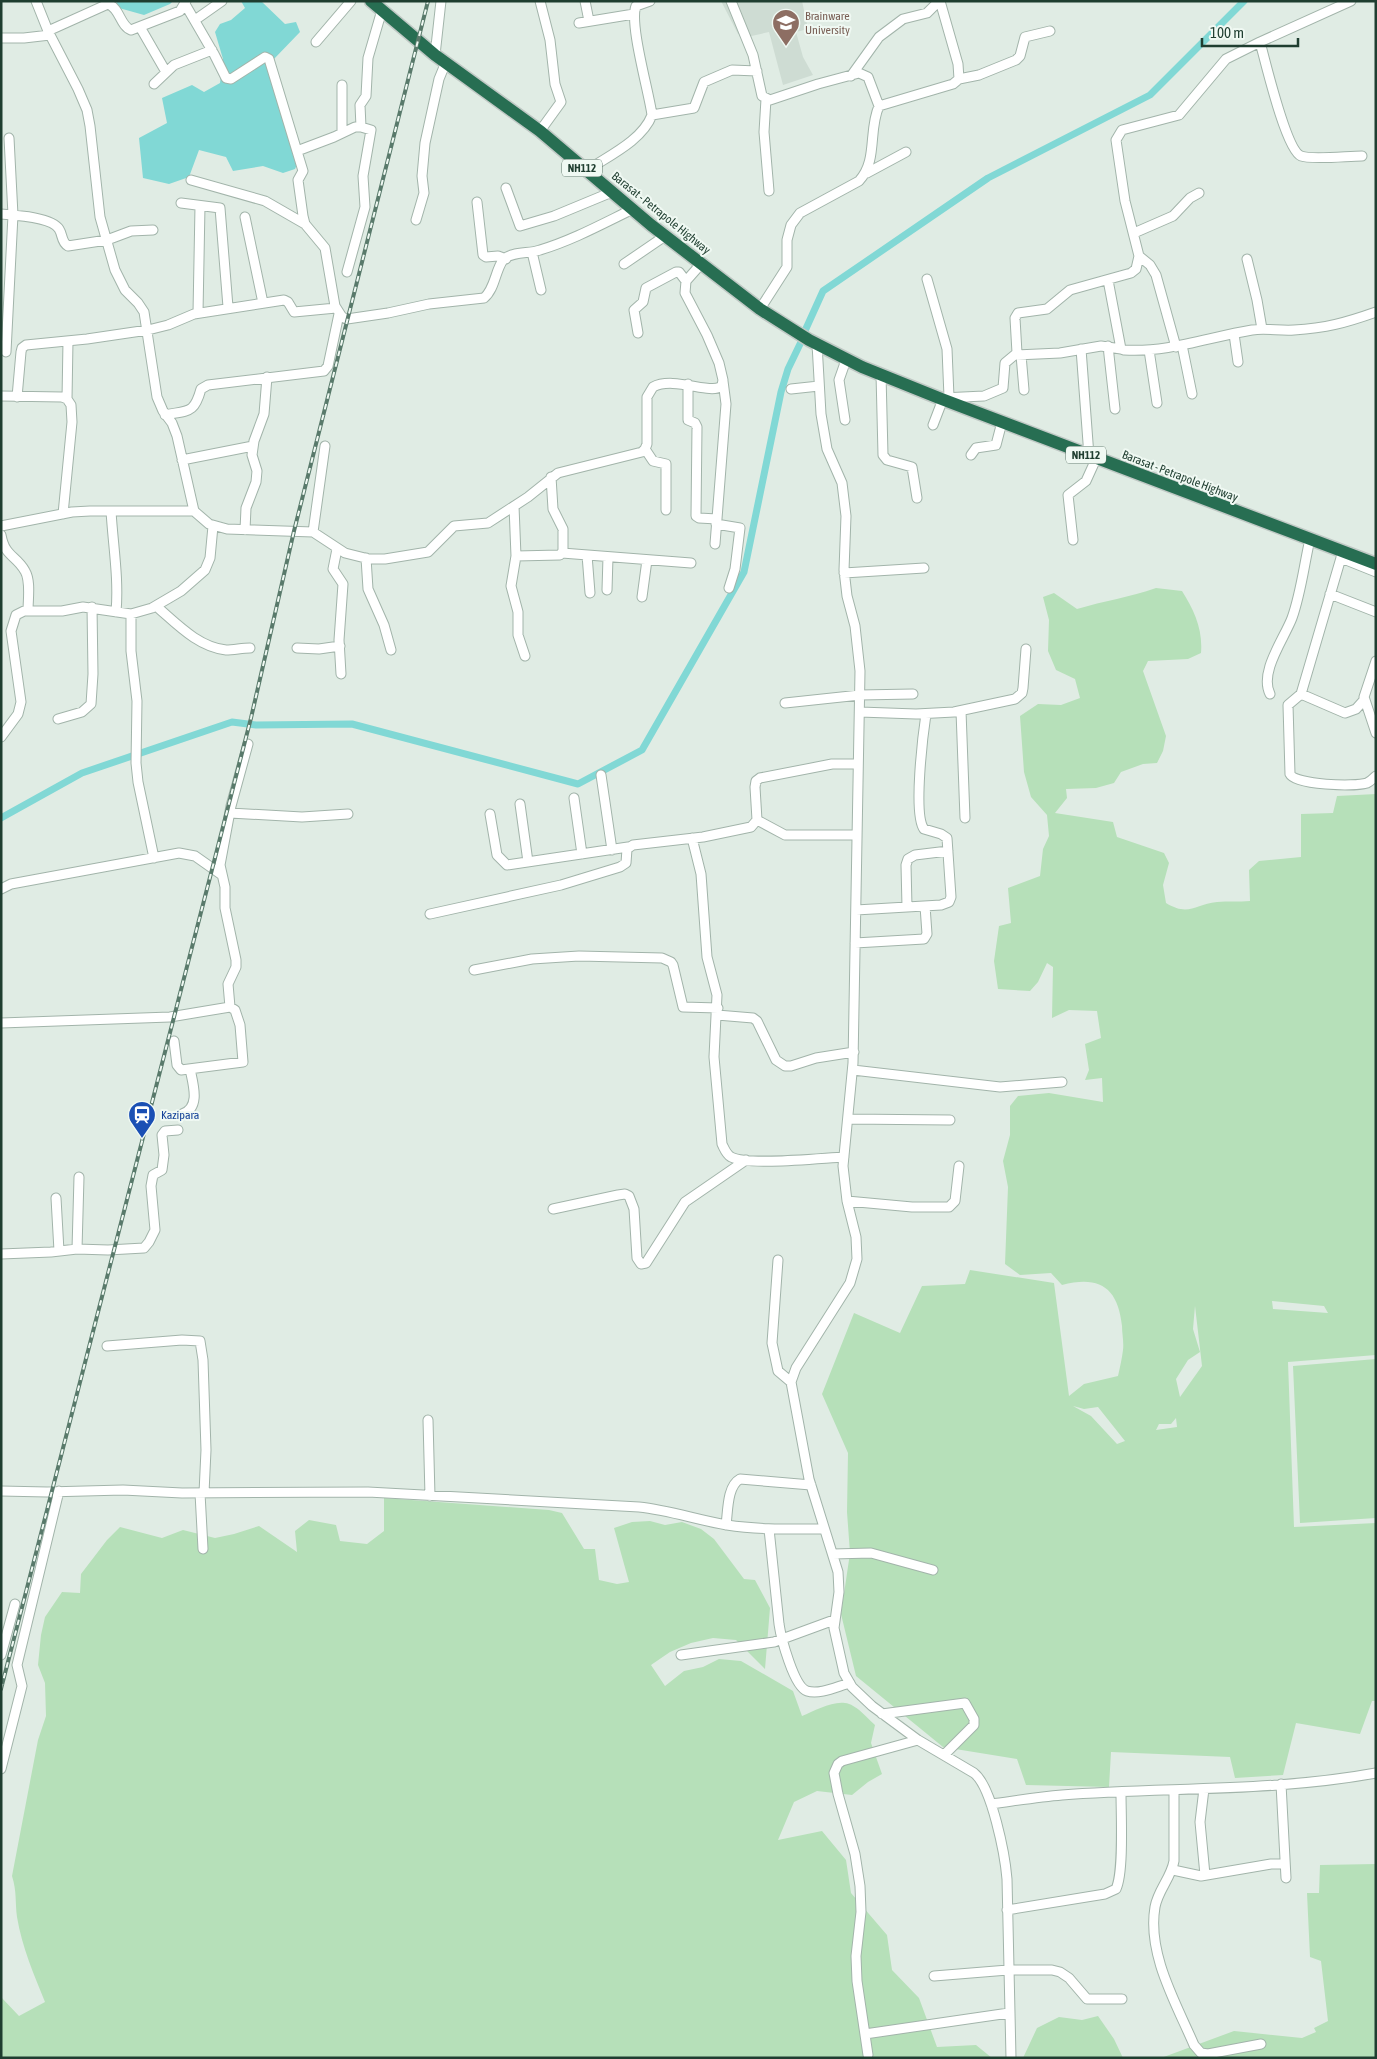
<svg xmlns="http://www.w3.org/2000/svg" width="1377" height="2059" font-family="'Asap Condensed',sans-serif">
	<style>
		.built { fill: #cedcd3 }
		.green { fill: #b6e0b9; fill-rule: evenodd }
		.water { fill: #81d8d5 }
		.lines { fill: none; stroke-linecap: round; stroke-linejoin: round }
		.canal { stroke: #81d8d5; stroke-width: 7 }
		.minor-casing { stroke: #a2b4aa; stroke-width: 11 }
		.highway-casing { stroke: #c0c9c5; stroke-width: 15 }
		.minor { stroke: #fff; stroke-width: 9 }
		.highway { stroke: #276e52; stroke-width: 12 }
		.rail-casing { stroke: #597a6b; stroke-width: 4 }
		.rail { stroke: #f0f9f3; stroke-width: 2; stroke-dasharray: 5.5; stroke-linecap: butt }
		.labels { text-anchor: middle; dominant-baseline: central; stroke-width: 4; stroke-linejoin: round; paint-order: stroke }
		.shield { fill: #f0f9f3; stroke: #5e766a; stroke-width: 1 }
		.shield-label { font-size: 11px; font-weight: bold; fill: #1f3e30 }
		.education-label { font-size: 12px; fill: #785e54; stroke: #f0f9f3; text-anchor: start }
		.street-label { font-size: 12px; fill: #1f3e30; stroke: #f0f9f3 }
		.transit-label { font-size: 12px; fill: #164399; stroke: #f0f9f3; text-anchor: start }
	</style>
	<rect width="100%" height="100%" fill="#e0ece4"/>
	<!-- built -->
	<path class="built" d="M 721,1 L 802,1 L 808,29 L 796,32 L 803,57 L 813,75 L 783,85 L 769,32 L 747,37 L 738,34 Z"/>
	<!-- green -->
	<path class="green" d="M 1156,588 L 1182,591 C 1194,610 1203,629 1201,653 L 1188,659 L 1148,661 L 1143,671 L 1166,736 L 1163,751 L 1157,763 L 1143,764 L 1121,772 L 1114,783 L 1096,788 L 1066,789 L 1067,798 L 1055,813 L 1113,822 L 1117,837 L 1164,853 L 1169,863 L 1163,885 L 1166,903 C 1189,917 1195,904 1217,902 C 1228,901 1239,902 1250,901 L 1249,870 L 1259,861 L 1301,857 L 1301,814 L 1333,813 L 1337,796 L 1376,794 L 1376,1355 L 1288,1362 L 1294,1527 L 1376,1523 L 1376,1701 L 1372,1701 L 1360,1734 L 1296,1723 L 1283,1775 L 1235,1778 L 1230,1757 L 1111,1752 L 1109,1787 L 1026,1785 L 1017,1759 L 943,1747 L 856,1676 L 841,1614 L 850,1553 L 847,1512 L 848,1453 L 822,1394 L 854,1313 L 900,1333 L 922,1286 L 965,1284 L 970,1270 L 1054,1283 L 1069,1396 L 1084,1384 L 1118,1376 C 1120,1367 1122,1358 1123,1350 C 1124,1342 1122,1334 1122,1326 C 1118,1288 1100,1275 1062,1285 L 1051,1273 L 1020,1275 L 1005,1264 L 1008,1187 L 1003,1161 L 1010,1135 L 1010,1106 L 1018,1096 L 1049,1093 L 1103,1102 L 1102,1078 L 1085,1080 L 1089,1070 L 1085,1044 L 1101,1038 L 1097,1011 L 1069,1010 L 1052,1018 L 1053,967 L 1047,963 L 1038,982 L 1030,991 L 998,989 L 994,961 L 999,926 L 1011,923 L 1008,888 L 1040,876 L 1043,849 L 1049,836 L 1047,815 L 1031,797 L 1024,772 L 1020,716 L 1038,704 L 1061,705 L 1080,698 L 1075,679 L 1056,670 L 1048,651 L 1049,620 L 1043,597 L 1054,593 L 1077,609 C 1104,601 1130,597 1156,588 ZM 1272,1301 L 1324,1306 L 1328,1313 L 1273,1309 ZM 1195,1306 L 1202,1366 L 1180,1397 L 1176,1379 L 1188,1360 L 1200,1352 L 1193,1329 ZM 1073,1406 L 1084,1409 L 1098,1407 L 1125,1441 L 1117,1444 L 1091,1416 ZM 1176,1418 L 1177,1427 L 1156,1430 L 1159,1424 L 1171,1424 Z
		M 1376,1359 L 1376,1518 L 1300,1523 L 1293,1366 Z
		M 384,1498 L 549,1510 L 562,1513 L 584,1549 L 595,1549 L 599,1580 L 617,1584 L 629,1582 L 614,1528 L 632,1522 L 650,1521 L 665,1525 L 682,1522 L 701,1529 L 714,1539 L 744,1579 L 755,1580 L 770,1608 L 765,1669 L 736,1640 L 713,1638 L 691,1643 L 670,1652 L 651,1665 L 665,1686 L 684,1671 L 703,1667 L 719,1659 L 741,1661 L 793,1691 L 802,1716 C 814,1711 832,1701 845,1703 C 856,1704 867,1718 875,1725 L 871,1743 L 882,1774 L 868,1782 L 852,1795 L 817,1791 L 794,1802 L 778,1840 L 822,1831 L 846,1860 L 851,1893 L 887,1935 L 892,1970 L 919,1998 L 937,2047 L 976,2045 L 992,2058 L 1,2058 L 1,1997 L 19,2016 L 45,2002 C 34,1975 22,1947 17,1917 C 15,1902 17,1892 12,1876 L 38,1740 L 46,1716 L 45,1683 L 38,1665 L 41,1635 L 45,1617 L 62,1592 L 80,1593 L 81,1574 L 107,1540 L 120,1527 L 162,1538 L 183,1530 L 215,1538 L 234,1534 L 259,1526 L 297,1552 L 295,1531 L 309,1520 L 336,1525 L 340,1541 L 367,1544 L 384,1531 Z
		M 1376,1864 L 1376,2058 L 1161,2058 L 1234,2031 L 1302,2038 L 1316,2032 L 1314,2028 L 1328,2021 L 1321,1961 L 1310,1957 L 1307,1893 L 1319,1893 L 1320,1865 Z
		M 1098,2016 L 1114,2039 L 1123,2058 L 1023,2058 L 1037,2028 L 1059,2017 L 1082,2020 Z"/>
	<!-- water -->
	<path class="water" d="M 116,1 L 173,1 L 170,4 L 144,15 L 119,8 Z
		M 241,1 L 261,1 L 285,24 L 296,22 L 300,32 L 273,60 L 265,63 L 300,158 L 295,169 L 283,173 L 263,166 L 233,171 L 226,157 L 199,150 L 189,177 L 169,184 L 143,178 L 139,138 L 167,123 L 162,98 L 192,85 L 204,92 L 220,83 L 223,59 L 215,32 L 220,24 L 231,20 L 245,8 Z"/>
	<g class="lines">
		<!-- canal -->
		<path class="canal" d="M 804,333 L 823,291 L 988,178 L 1150,95 L 1244,1
			M 1,818 L 82,773 L 232,722 L 256,725 L 352,724 L 578,784 L 642,750 L 744,572 L 781,392 L 788,369 L 801,342"/>
		<defs>
			<path id="minor" d="M 36,1 L 48,31 L 78,89 L 87,110 L 90,126 L 100,217 L 115,270 L 125,290 L 138,303 L 144,312 L 157,397 L 163,411 L 172,423 L 177,436 L 194,511 L 209,524 L 227,529 L 313,532 L 345,553 L 369,559 L 385,559 L 428,552 L 454,526 L 488,523 L 528,497 L 558,473 L 642,452 L 645,449 L 647,444 L 647,397 L 653,387 C 673,376 709,394 720,387 C 723,385 722,384 723,380 L 719,363 L 707,335 L 685,293 L 686,281 L 701,264
				M 585,1 L 589,21
				M 731,1 L 753,55 L 762,96 L 770,100 L 818,84 L 859,73 L 868,77 L 879,106
				M 185,4 L 214,54 L 226,78 L 231,79 L 265,57 L 269,59 L 303,171 L 298,180 L 303,216 L 305,224 L 325,248 L 335,306 L 342,317 L 347,319 L 388,313 L 429,304 L 484,298 C 495,289 495,271 503,260 C 511,251 530,254 540,250 C 573,240 602,224 633,209
				M 195,20 L 222,1
				M 579,23 L 634,14
				M 140,27 L 166,72
				M 48,31 L 108,4 C 120,8 120,26 131,30 L 180,11 L 186,1
				M 1,38 L 24,38 L 50,35
				M 316,42 L 351,1
				M 1260,42 C 1265,60 1286,150 1301,156 C 1311,160 1348,156 1362,156
				M 435,55 L 441,1
				M 851,76 L 879,37 L 903,19 L 927,13 L 939,1
				M 959,79 L 979,75 L 1016,60 L 1020,56 L 1025,37 L 1050,31
				M 154,84 L 174,65 L 212,50
				M 766,99 L 764,132 L 769,191
				M 652,115 L 694,108 L 704,82 L 732,70 L 757,71
				M 361,127 L 360,105 L 366,96 L 368,58 L 382,10
				M 540,131 L 561,102 L 555,84 L 550,40 L 540,1
				M 342,133 L 342,85
				M 297,151 L 334,137 L 355,127 L 361,127 L 371,130 L 363,176 L 365,207 L 347,272
				M 586,171 C 608,156 642,141 652,115 C 649,92 629,24 636,6 L 650,1
				M 867,173 L 906,152
				M 191,180 L 265,201 L 305,224
				M 506,188 L 520,226 L 554,216 L 612,192
				M 477,202 L 483,255 L 486,257 L 498,256 L 506,259
				M 181,203 L 220,208 L 228,307
				M 1,214 C 14,215 52,217 59,229 C 63,235 61,242 68,246 L 107,240 L 131,231 L 153,230
				M 245,217 L 263,303
				M 416,220 L 424,193 L 422,176 L 425,143 L 439,79 L 446,62
				M 1134,233 L 1173,216 L 1190,198 L 1199,193
				M 532,252 L 541,290
				M 1139,256 L 1150,265 L 1156,275 L 1176,347
				M 1247,259 L 1257,300 L 1262,329
				M 624,264 L 665,236
				M 927,279 L 947,349 L 949,397
				M 1108,280 L 1121,349 L 1124,350 C 1168,353 1209,337 1252,330 C 1266,328 1280,331 1294,330 C 1326,328 1345,323 1376,312
				M 760,309 L 787,267 L 787,240 L 791,225 L 800,213 L 859,181 C 878,161 868,130 879,106 L 953,84 L 959,79 L 958,64 L 940,1
				M 198,313 L 200,206
				M 638,333 L 634,310 L 643,302 L 646,288 L 676,272 L 679,272 L 686,281
				M 1234,334 L 1238,362
				M 817,344 L 821,414 L 827,449 L 842,483 L 846,516 L 844,570 L 847,596 L 855,626 L 860,671 L 853,1063 L 843,1166 L 847,1201 L 856,1237 L 857,1259 L 850,1283 L 796,1368 L 791,1382 L 809,1479 L 838,1572 L 839,1592 L 834,1628 L 844,1673 L 852,1687 L 872,1706 L 918,1740 L 974,1773 C 992,1787 1005,1855 1007,1879 L 1011,2058
				M 1182,345 L 1192,394
				M 1108,346 L 1115,409
				M 1081,349 L 1089,456
				M 1149,350 L 1157,403
				M 6,352 L 13,215 L 9,138
				M 1016,355 L 1060,353 L 1101,346 L 1121,349
				M 1021,355 L 1024,390
				M 881,374 L 883,455 L 887,460 L 912,467 L 917,498
				M 688,384 L 688,420 L 695,423 L 697,427 L 696,516 L 699,518 L 717,519
				M 791,389 L 819,386
				M 1,396 L 62,397 L 67,399 L 71,405 L 72,422 L 63,514
				M 17,397 L 21,352 L 22,348 L 26,345 L 87,339 L 148,330 L 168,325 L 194,314 L 284,300 L 288,302 L 294,312 L 336,308
				M 942,398 L 984,396 L 1003,388 L 1005,363 L 1017,353 L 1015,318 L 1018,313 L 1047,309 L 1070,290 L 1131,273 L 1136,269 L 1139,256 L 1125,201 L 1116,140 L 1122,130 L 1179,115 L 1226,59 L 1260,42 L 1351,1
				M 67,399 L 68,341
				M 165,415 C 189,410 194,414 201,389 L 208,385 L 324,371 L 328,366 L 339,314
				M 845,420 L 839,380 L 846,360
				M 933,425 L 943,399
				M 645,449 L 653,461 L 666,464 L 666,510
				M 971,455 L 976,448 L 996,445 L 1002,422
				M 182,460 L 253,446
				M 514,506 L 516,556 L 511,586 L 518,612 L 518,635 L 525,656
				M 111,511 C 113,545 119,579 116,612
				M 716,524 L 740,528 L 735,569 L 729,588
				M 1,526 L 72,512 L 90,511 L 194,511
				M 245,530 L 246,508 L 256,482 L 257,471 L 252,455 L 254,441 L 264,414 L 267,377
				M 313,532 L 325,446
				M 1,535 C 5,557 16,555 25,571 C 31,581 28,599 28,611
				M 1073,540 L 1068,495 L 1086,481 L 1096,459
				M 715,544 L 726,404 L 723,381
				M 337,549 L 333,569 L 343,584 L 339,640 L 341,674
				M 1343,551 L 1301,694 L 1288,705 L 1290,774 C 1295,785 1355,787 1367,783 C 1371,781 1373,779 1376,776
				M 562,553 L 691,563
				M 587,555 L 590,593
				M 516,556 L 560,555 L 563,551 L 563,529 L 553,509 L 551,477
				M 366,558 L 368,589 L 384,625 L 391,650
				M 1341,558 L 1376,572
				M 844,573 L 924,568
				M 607,590 L 608,557
				M 1330,594 L 1376,612
				M 642,597 L 647,560
				M 156,606 C 177,624 198,647 226,650 C 234,650 242,648 250,648
				M 131,614 L 131,651 L 137,701 L 136,763 L 138,782 L 154,858
				M 297,648 L 319,649 L 340,646
				M 1376,661 L 1364,697 L 1376,733
				M 1270,694 C 1259,672 1284,639 1292,618 C 1301,593 1304,565 1310,539
				M 1301,694 L 1345,713 L 1356,709 L 1364,700
				M 785,703 L 860,695 L 913,694
				M 961,711 L 965,818
				M 860,712 L 916,714 L 954,712 L 1015,699 L 1022,693 L 1023,688 L 1026,649
				M 58,719 L 82,712 L 91,704 L 93,674 L 92,607
				M 1,737 L 18,714 L 21,702 L 11,631 L 16,615 L 24,611 L 62,611 L 83,607 L 131,614 L 152,608 L 181,591 L 205,570 L 210,558 L 213,526
				M 601,775 L 612,850
				M 574,798 L 582,854
				M 520,804 L 528,862
				M 230,813 L 302,817 L 348,814
				M 490,814 L 497,855 L 507,865 L 628,847
				M 757,820 L 785,835 L 857,835
				M 692,838 L 701,874 L 707,957 L 717,995 L 714,1057 L 722,1144 C 725,1150 726,1154 731,1157 C 748,1166 822,1158 844,1157
				M 1,889 L 11,884 L 179,853 L 195,856 L 222,875
				M 907,907 L 906,865 L 908,859 L 915,855 L 948,851
				M 856,910 L 941,905 L 949,902 L 951,897 L 947,838 L 941,834 L 924,829 C 913,815 923,734 926,714
				M 430,914 L 561,885 L 620,867 L 626,863 L 627,849 L 633,845 L 703,837 L 751,827 L 757,820 L 755,787 L 756,781 L 760,778 L 832,764 L 858,764
				M 855,943 L 924,939 L 927,934 L 925,906
				M 474,970 L 532,959 L 579,956 L 662,958 L 671,962 L 673,965 L 683,1007 L 718,1008
				M 230,1007 L 228,984 L 236,967 L 236,960 L 225,908 L 225,887 L 220,865 L 231,806 L 248,744
				M 717,1015 L 753,1018 L 757,1021 L 776,1060 L 785,1066 L 791,1066 L 816,1058 L 854,1052
				M 1,1023 L 170,1017 L 230,1007 L 235,1010 L 240,1025 L 243,1062 L 181,1070 L 177,1065 L 174,1041
				M 853,1070 L 1000,1087 L 1062,1082
				M 182,1114 C 201,1108 193,1084 190,1069
				M 848,1119 L 950,1120
				M 56,1198 L 59,1251
				M 847,1201 L 912,1207 L 949,1207 L 955,1201 L 959,1166
				M 553,1209 L 618,1195 L 625,1194 L 629,1196 L 634,1209 L 637,1258 L 641,1264 L 646,1263 L 685,1202 L 746,1160
				M 77,1249 L 79,1177
				M 1,1254 L 51,1252 L 77,1249 L 108,1250 L 144,1248 L 149,1242 L 155,1230 L 151,1186 L 153,1175 L 162,1170 L 164,1155 L 162,1135 L 165,1131 L 178,1130
				M 778,1260 L 772,1343 L 778,1371 L 791,1382
				M 107,1346 L 182,1340 L 200,1341 L 203,1360 L 206,1450 L 204,1493
				M 428,1420 L 430,1496
				M 1,1491 L 47,1492 L 123,1490 L 182,1493 L 368,1492 L 639,1507 C 669,1510 697,1520 727,1525 C 759,1530 792,1529 824,1529
				M 200,1493 L 203,1549
				M 726,1525 C 728,1511 727,1486 740,1479 L 811,1485
				M 769,1529 L 779,1624 C 781,1638 794,1687 807,1691 C 820,1695 838,1686 850,1683
				M 833,1554 L 871,1553 L 933,1570
				M 1,1655 L 15,1604
				M 681,1655 L 774,1642 L 834,1620
				M 882,1714 L 965,1703 L 974,1719 L 974,1725 L 944,1755
				M 1,1769 L 22,1686 L 17,1665 L 59,1491
				M 1281,1784 L 1286,1878
				M 1204,1789 L 1200,1822 L 1205,1875
				M 1174,1791 L 1174,1861 C 1171,1878 1158,1890 1155,1907 C 1147,1954 1176,2003 1194,2045 L 1201,2053 L 1208,2054 L 1261,2044
				M 991,1804 C 1014,1801 1038,1797 1062,1795 C 1166,1787 1273,1792 1376,1773
				M 1173,1870 L 1201,1876 L 1271,1864 L 1285,1864
				M 1007,1910 L 1105,1894 L 1116,1889 C 1124,1872 1121,1815 1121,1793
				M 934,1976 L 1008,1970 L 1052,1970 L 1060,1972 L 1069,1978 L 1087,1999 L 1122,1999
				M 865,2034 L 1009,2013
				M 868,2055 L 857,1981 L 856,1956 L 861,1912 L 860,1886 L 855,1854 L 838,1794 L 834,1773 L 838,1764 L 842,1761 L 918,1740"/>
			<path id="highway" d="M 371,1 L 435,55 L 540,131 L 651,225 L 760,309 L 809,340 L 862,367 L 939,398 L 1376,564"/>
		</defs>
		<!-- minor casing -->
		<use href="#minor" class="minor-casing"/>
		<!-- highway casing -->
		<use href="#highway" class="highway-casing"/>
		<!-- minor -->
		<use href="#minor" class="minor"/>
		<!-- highway -->
		<use href="#highway" class="highway"/>
		<defs>
			<path id="rail" d="M 1,1689 L 251,718 L 294,531 L 428,1"/>
		</defs>
		<!-- rail casing -->
		<use href="#rail" class="rail-casing"/>
		<!-- rail -->
		<use href="#rail" class="rail"/>
	</g>
	<!-- icons -->
	<defs>
		<symbol id="university-pin" viewBox="-11 -11 22 30"><path d="M0 17L-7.5 6A9.5 9.5 0 1 1 7.5 6Z" fill="#8d6e63" stroke="#f0f9f3"/><path d="M0-5L7-2L0 1L-7-2ZM-4 1L0 2.5L4 1V4Q0 6-4 4Z" fill="#fff"/></symbol>
		<symbol id="station-pin" viewBox="-11 -11 22 30"><path d="M0 17L-7.5 6A9.5 9.5 0 1 1 7.5 6Z" fill="#1a4fb4" stroke="#f0f9f3"/><path d="M-3-6H3Q5-6 5-4V2Q5 4 3 4L4.5 6H3L1.5 4h-3L-3 6H-4.5L-3 4Q-5 4-5 2V-4Q-5-6-3-6ZM-3.5-4v3h7v-3ZM-3.5 1v1.5H-2V1ZM2 1v1.5H3.5V1Z" fill="#fff"/></symbol>
	</defs>
	<g fill-rule="evenodd">
		<use href="#university-pin" x="770" y="7" width="32" height="43"/>
		<use href="#station-pin" x="126" y="1099" width="32" height="43"/>
	</g>
	<g class="labels">
		<!-- shield labels -->
		<g class="shield">
			<rect x="562" y="159.5" width="40" height="17" rx="4"/>
			<rect x="1066" y="446.5" width="40" height="17" rx="4"/>
		</g>
		<g class="shield-label">
			<text x="582" y="168">NH112</text>
			<text x="1086" y="455">NH112</text>
		</g>
		<!-- education labels -->
		<g class="education-label">
			<text x="805" y="16">Brainware<tspan x="805" dy="14">University</tspan></text>
		</g>
		<!-- street labels -->
		<g class="street-label">
			<text transform="translate(661 213) rotate(39)">Barasat - Petrapole Highway</text>
			<text transform="translate(1180 476) rotate(21)">Barasat - Petrapole Highway</text>
		</g>
		<!-- transit labels -->
		<g class="transit-label">
			<text x="161" y="1115">Kazipara</text>
		</g>
	</g>
	<!-- border -->
	<rect width="1377" height="2059" fill="none" stroke="#1f3e30" stroke-width="5"/>
	<!-- scale -->
	<path d="M1202 38v8h96v-8" fill="none" stroke="#1f3e30" stroke-width="2.5"/>
	<text x="1210" y="38" font-size="15" fill="#1f3e30" stroke="#f0f9f3" stroke-width="4" paint-order="stroke">100 m</text>
</svg>
